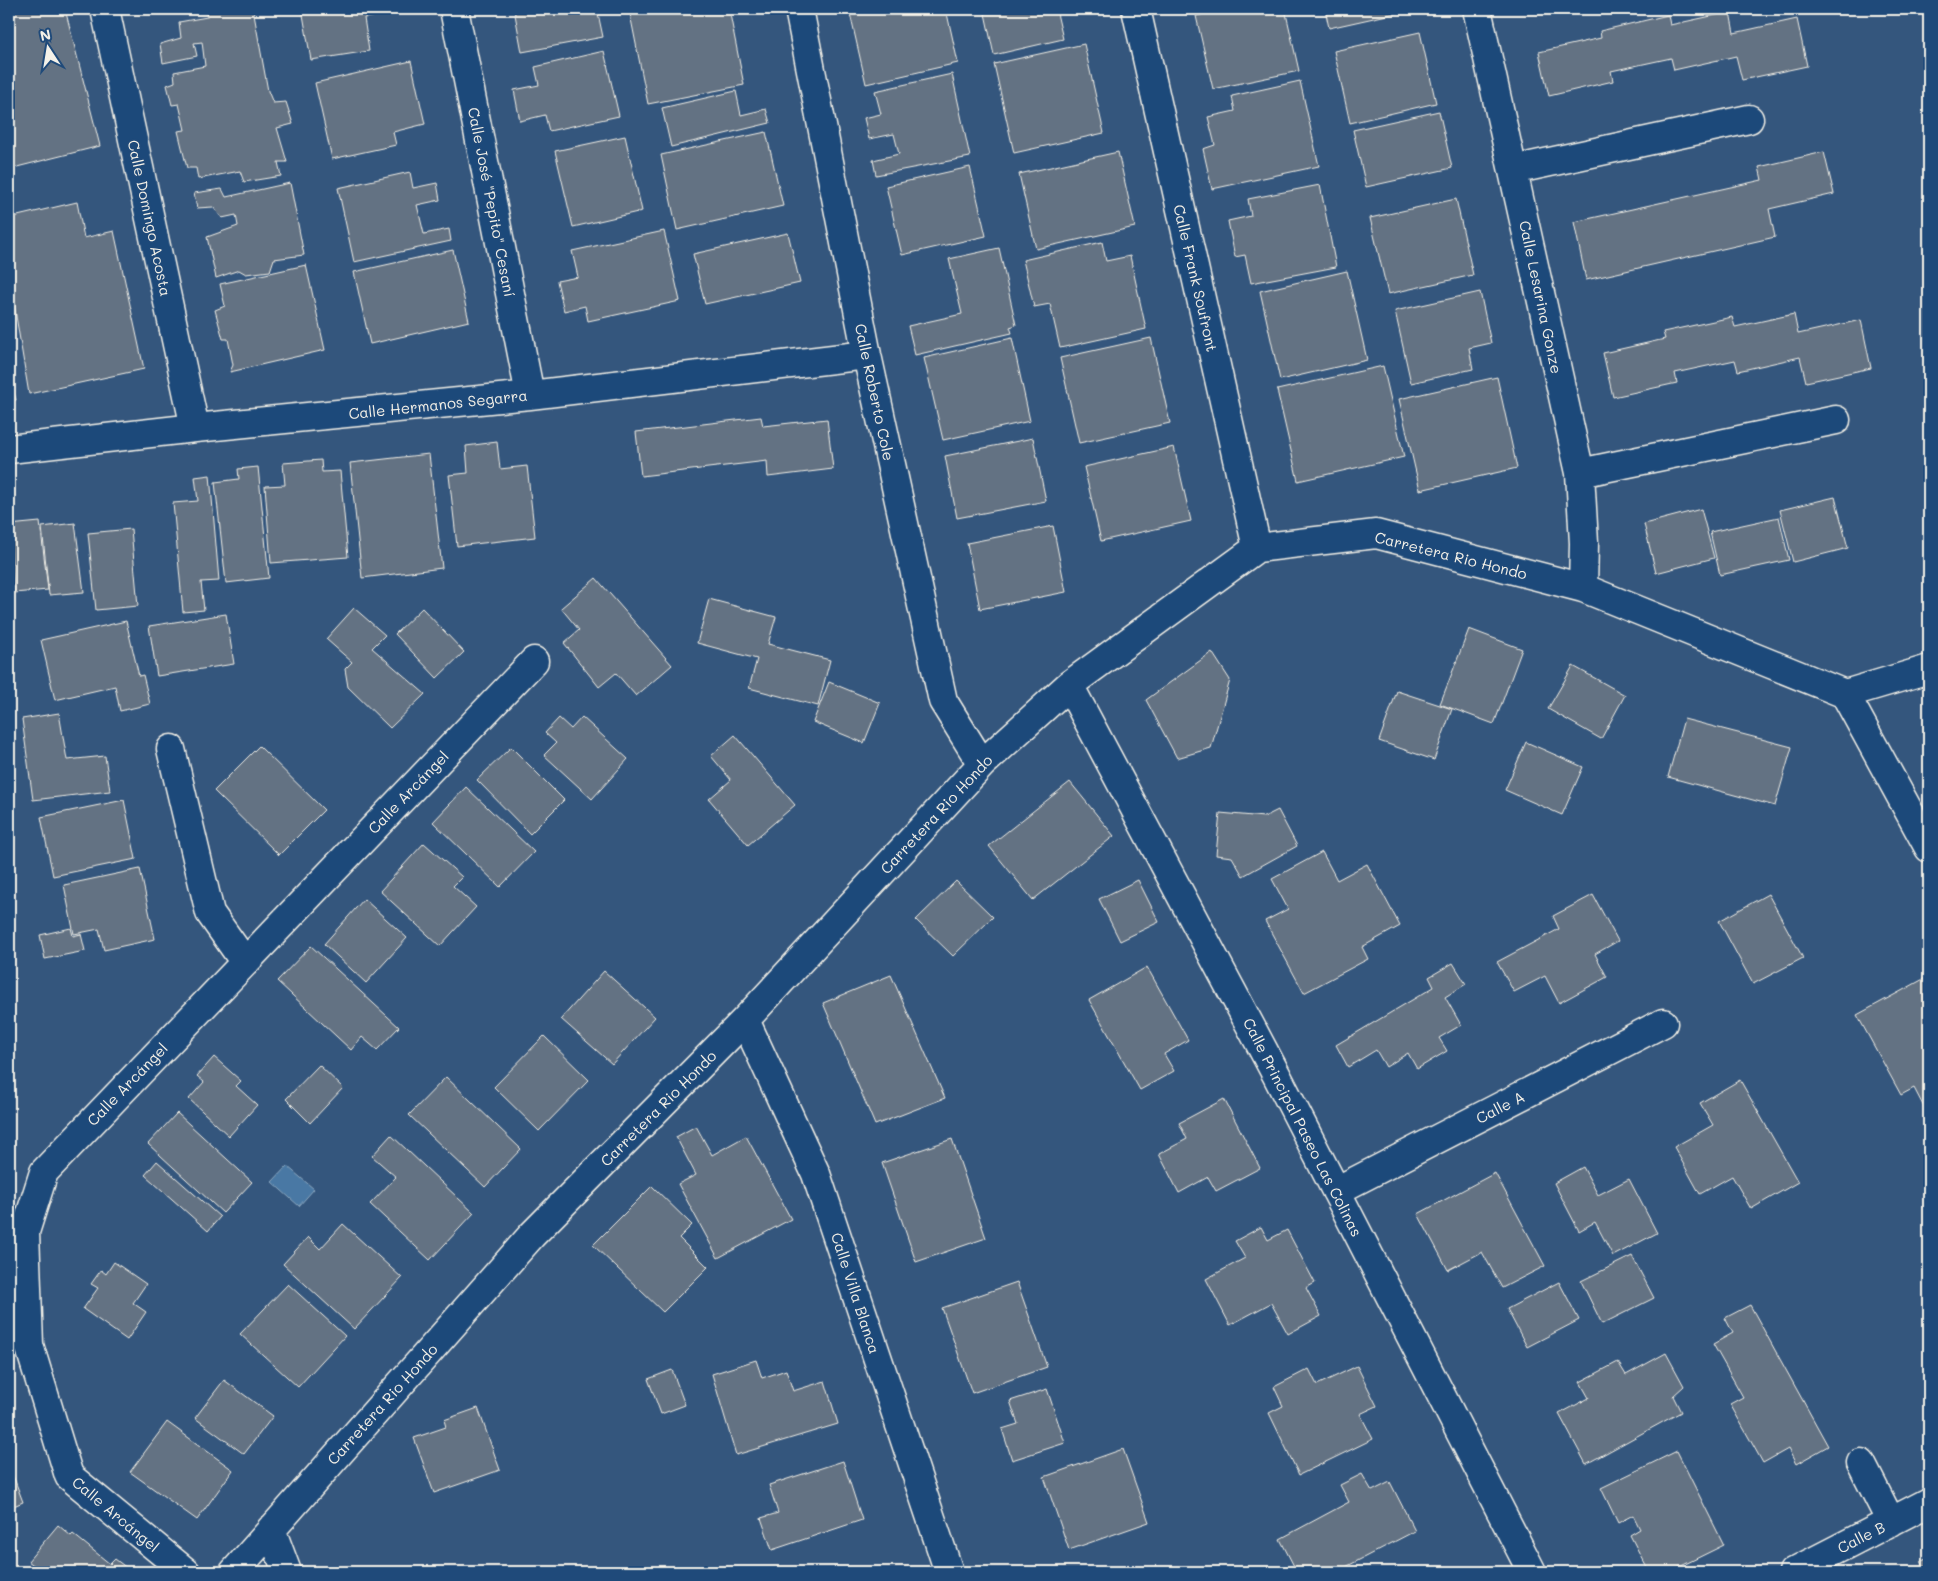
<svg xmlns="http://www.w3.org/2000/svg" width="1938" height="1581" font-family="Mali,sans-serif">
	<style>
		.water { fill: #4878a4; stroke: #8da8bf }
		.building { fill: #647283; stroke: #f4f1e8 }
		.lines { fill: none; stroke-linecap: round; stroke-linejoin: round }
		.minor-casing { stroke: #f4f1e8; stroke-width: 31 }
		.minor { stroke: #1f4a7a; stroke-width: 28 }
		.labels { text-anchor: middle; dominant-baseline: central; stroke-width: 4; stroke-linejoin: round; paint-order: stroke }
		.street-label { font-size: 15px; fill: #f4f1e8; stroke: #1f4a7a }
	</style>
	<rect width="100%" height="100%" fill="#34567d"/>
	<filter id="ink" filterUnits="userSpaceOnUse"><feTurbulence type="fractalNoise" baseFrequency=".02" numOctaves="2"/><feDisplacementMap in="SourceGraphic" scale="10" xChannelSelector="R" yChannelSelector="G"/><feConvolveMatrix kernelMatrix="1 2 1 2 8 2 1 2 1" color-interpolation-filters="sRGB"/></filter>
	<g filter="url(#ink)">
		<!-- water -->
		<path class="water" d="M 287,1166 L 314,1189 L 299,1206 L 272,1182 Z"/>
		<!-- building -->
		<path class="building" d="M 9,9 L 65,9 L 100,146 L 9,169 Z
			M 205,9 L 253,9 L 268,91 L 273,103 L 286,102 L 293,124 L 277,128 L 287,162 L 278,162 L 281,176 L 244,182 L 240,171 L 198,179 L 196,168 L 187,168 L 178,131 L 185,130 L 179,104 L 172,105 L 167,85 L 175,82 L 174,72 L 205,66 L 202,42 L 194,43 L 197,56 L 163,63 L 160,44 L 181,38 L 179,22 L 207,17 Z
			M 302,9 L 403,9 L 404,12 L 364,18 L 369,51 L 311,60 Z
			M 514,9 L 597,9 L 603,37 L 522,52 Z
			M 629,9 L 729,9 L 744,85 L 648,104 Z
			M 849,9 L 946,9 L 958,63 L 866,84 Z
			M 984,9 L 1056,9 L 1063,39 L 994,55 Z
			M 1228,9 L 1285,9 L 1299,71 L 1213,89 L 1196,16 Z
			M 1325,9 L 1414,9 L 1329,28 Z
			M 1730,12 L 1734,33 L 1797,19 L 1807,66 L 1742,80 L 1736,56 L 1674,70 L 1671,58 L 1611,71 L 1613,81 L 1549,96 L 1539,52 L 1601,38 L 1600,31 L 1668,15 L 1670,25 Z
			M 1420,32 L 1436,103 L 1350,123 L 1334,51 Z
			M 1084,44 L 1104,133 L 1014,153 L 994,64 Z
			M 604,51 L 619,116 L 549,131 L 545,115 L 520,121 L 514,90 L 539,85 L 535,67 Z
			M 411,61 L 425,124 L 393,132 L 396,145 L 332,159 L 315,83 Z
			M 952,74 L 970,157 L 876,175 L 873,160 L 899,154 L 894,134 L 869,139 L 864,118 L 881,114 L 875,91 Z
			M 1300,81 L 1319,166 L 1212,189 L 1203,149 L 1215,145 L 1208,117 L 1235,111 L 1232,96 Z
			M 736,91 L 741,115 L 766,109 L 770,123 L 671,147 L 662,108 Z
			M 1439,111 L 1452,168 L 1366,187 L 1353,130 Z
			M 766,132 L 783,206 L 677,230 L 661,155 Z
			M 625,136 L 642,211 L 573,227 L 555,151 Z
			M 1118,152 L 1135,227 L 1036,249 L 1019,174 Z
			M 1824,152 L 1834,194 L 1769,209 L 1775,237 L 1586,280 L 1574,222 L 1762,180 L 1759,167 Z
			M 970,167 L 986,236 L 902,255 L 886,186 Z
			M 410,172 L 413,188 L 437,183 L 440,200 L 417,205 L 424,234 L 449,229 L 451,241 L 354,262 L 338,188 Z
			M 290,183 L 304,255 L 274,259 L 270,271 L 246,274 L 239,270 L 216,278 L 207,237 L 238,226 L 236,215 L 222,218 L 213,207 L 197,208 L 194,193 L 222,189 L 226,197 Z
			M 1320,185 L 1336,267 L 1251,283 L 1245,255 L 1235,257 L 1228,221 L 1251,216 L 1248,199 Z
			M 1456,199 L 1473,275 L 1388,294 L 1370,218 Z
			M 77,202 L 84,238 L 114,231 L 144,369 L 29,394 L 9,274 L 9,218 Z
			M 664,231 L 680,301 L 588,321 L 585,306 L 564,311 L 557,281 L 578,277 L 572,251 Z
			M 788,233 L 800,283 L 705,304 L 693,254 Z
			M 1102,242 L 1106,261 L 1130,256 L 1146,329 L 1060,348 L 1050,304 L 1034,307 L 1023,260 Z
			M 999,248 L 1016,325 L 1010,327 L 1012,333 L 915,355 L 908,326 L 962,314 L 949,259 Z
			M 453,250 L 469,321 L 370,344 L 354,272 Z
			M 306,265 L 325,350 L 230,372 L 233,365 L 228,339 L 223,339 L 215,310 L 225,306 L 220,284 Z
			M 1347,271 L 1367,360 L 1280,380 L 1260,291 Z
			M 1480,292 L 1491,343 L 1469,348 L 1473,369 L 1411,383 L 1395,311 Z
			M 1794,314 L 1798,334 L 1861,320 L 1871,368 L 1806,382 L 1800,357 L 1738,371 L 1735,360 L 1675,373 L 1677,383 L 1613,397 L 1603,353 L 1665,339 L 1663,332 L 1732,317 L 1735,327 Z
			M 1012,338 L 1030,421 L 943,440 L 924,358 Z
			M 1151,338 L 1170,423 L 1079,443 L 1060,358 Z
			M 1383,366 L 1404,457 L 1298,481 L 1277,390 Z
			M 9,373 L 16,400 L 9,402 Z
			M 1497,377 L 1517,468 L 1420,490 L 1399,399 Z
			M 761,417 L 763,426 L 827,419 L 833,469 L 768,477 L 767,461 L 641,476 L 636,432 Z
			M 1033,438 L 1046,501 L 957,518 L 945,456 Z
			M 497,442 L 500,469 L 527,466 L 535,537 L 457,546 L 449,475 L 468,473 L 466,446 Z
			M 1174,447 L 1191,521 L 1101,541 L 1084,467 Z
			M 429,454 L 442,568 L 362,578 L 350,463 Z
			M 321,460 L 322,472 L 340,471 L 348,557 L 271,563 L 265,486 L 285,485 L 283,463 Z
			M 258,467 L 269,578 L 226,583 L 215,482 L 239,479 L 238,469 Z
			M 210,475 L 219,581 L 201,582 L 204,610 L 183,612 L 173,503 L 198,501 L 195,477 Z
			M 1835,497 L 1848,548 L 1793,562 L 1780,510 Z
			M 1701,509 L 1714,558 L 1656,573 L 1644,524 Z
			M 1779,517 L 1789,560 L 1720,575 L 1710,532 Z
			M 40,522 L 48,590 L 14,593 L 9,525 Z
			M 75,523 L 84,592 L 49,595 L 42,527 Z
			M 1053,526 L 1066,592 L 980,609 L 967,543 Z
			M 131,529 L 138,606 L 96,610 L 88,533 Z
			M 596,578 L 672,665 L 636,696 L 616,673 L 599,687 L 564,643 L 579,630 L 561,608 Z
			M 709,599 L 776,617 L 768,644 L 830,660 L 818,706 L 749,688 L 757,659 L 697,643 Z
			M 354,608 L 385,635 L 372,648 L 425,694 L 390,728 L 348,687 L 345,669 L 352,662 L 326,639 Z
			M 422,608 L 464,652 L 437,678 L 395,634 Z
			M 226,614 L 234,664 L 157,676 L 149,626 Z
			M 126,621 L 139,676 L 143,675 L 150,704 L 120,711 L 115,686 L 55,700 L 41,640 Z
			M 1469,629 L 1522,649 L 1494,724 L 1440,704 Z
			M 1212,652 L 1230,680 L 1211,748 L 1177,758 L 1146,700 Z
			M 1573,666 L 1625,695 L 1601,739 L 1548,709 Z
			M 829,682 L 880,703 L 864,743 L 813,722 Z
			M 1397,691 L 1452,709 L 1434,760 L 1379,741 Z
			M 59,713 L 67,760 L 105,756 L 110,791 L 33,800 L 22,719 Z
			M 582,717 L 628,759 L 592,799 L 544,755 L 556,743 L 545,733 L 559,718 L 571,729 Z
			M 1684,719 L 1792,747 L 1775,806 L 1668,777 Z
			M 735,735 L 795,805 L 748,845 L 709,799 L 731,780 L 711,756 Z
			M 1526,742 L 1583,767 L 1562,815 L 1505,790 Z
			M 259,746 L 324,810 L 279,855 L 214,791 Z
			M 511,747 L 564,800 L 530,834 L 477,780 Z
			M 1070,782 L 1114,836 L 1033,900 L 989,846 Z
			M 466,787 L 534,852 L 500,887 L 433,822 Z
			M 124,800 L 136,859 L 53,876 L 41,817 Z
			M 1278,810 L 1297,846 L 1243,876 L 1232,857 L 1216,855 L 1220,813 L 1264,817 Z
			M 424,843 L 462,877 L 453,886 L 476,907 L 440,946 L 380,891 Z
			M 1322,852 L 1337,880 L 1367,864 L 1400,926 L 1362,947 L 1368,959 L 1304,993 L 1265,921 L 1288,909 L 1272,879 Z
			M 140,869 L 155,939 L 104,950 L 99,929 L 74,934 L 64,885 Z
			M 1138,880 L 1159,922 L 1120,941 L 1099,899 Z
			M 956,881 L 993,917 L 953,956 L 916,920 Z
			M 1768,894 L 1803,958 L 1753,984 L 1719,921 Z
			M 1593,895 L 1618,941 L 1595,954 L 1607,977 L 1559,1003 L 1545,976 L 1514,992 L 1497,962 L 1559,929 L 1553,916 Z
			M 364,899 L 407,938 L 366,983 L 324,944 Z
			M 71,928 L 73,936 L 81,934 L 85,951 L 45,959 L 40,935 Z
			M 311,946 L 399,1027 L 377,1050 L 362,1037 L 351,1050 L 277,981 Z
			M 1453,963 L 1466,984 L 1445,997 L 1461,1025 L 1439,1038 L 1447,1051 L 1417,1069 L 1408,1053 L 1386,1067 L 1376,1050 L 1348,1067 L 1336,1045 L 1434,987 L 1429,977 Z
			M 1147,967 L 1188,1040 L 1164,1054 L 1174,1071 L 1140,1090 L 1089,1000 Z
			M 604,971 L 655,1017 L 612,1064 L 561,1019 Z
			M 891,975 L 945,1098 L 875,1125 L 823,1003 Z
			M 1929,976 L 1929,1112 L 1927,1113 L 1914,1088 L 1901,1095 L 1857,1015 Z
			M 544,1036 L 589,1080 L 539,1131 L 494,1087 Z
			M 214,1057 L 241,1081 L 236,1086 L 257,1105 L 229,1136 L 189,1099 L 204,1082 L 197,1076 Z
			M 319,1065 L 343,1088 L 310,1123 L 286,1099 Z
			M 446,1077 L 521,1149 L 485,1187 L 409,1115 Z
			M 1740,1080 L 1798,1182 L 1751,1209 L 1732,1176 L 1700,1194 L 1674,1147 L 1713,1125 L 1700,1103 Z
			M 1224,1099 L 1260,1168 L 1216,1191 L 1208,1177 L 1179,1193 L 1159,1154 L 1187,1139 L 1179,1123 Z
			M 177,1113 L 252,1182 L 223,1213 L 148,1144 Z
			M 696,1126 L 712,1155 L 746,1136 L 791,1219 L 718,1258 L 678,1184 L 696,1175 L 676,1137 Z
			M 391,1135 L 474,1213 L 430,1260 L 370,1204 L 396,1177 L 372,1156 Z
			M 952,1139 L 986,1238 L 916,1262 L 882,1163 Z
			M 157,1161 L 220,1217 L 208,1231 L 145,1175 Z
			M 1583,1167 L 1598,1195 L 1629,1179 L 1657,1233 L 1613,1256 L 1595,1222 L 1579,1231 L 1554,1183 Z
			M 1495,1173 L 1545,1266 L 1502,1288 L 1482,1252 L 1448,1270 L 1418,1214 Z
			M 652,1186 L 692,1225 L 679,1238 L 708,1267 L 663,1312 L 593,1245 Z
			M 343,1224 L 402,1278 L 354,1329 L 283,1264 L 308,1237 L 320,1249 Z
			M 1261,1227 L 1268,1240 L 1287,1230 L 1315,1283 L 1306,1288 L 1321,1316 L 1288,1334 L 1271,1303 L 1230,1325 L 1206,1279 L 1245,1258 L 1235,1241 Z
			M 1632,1256 L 1654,1298 L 1602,1324 L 1581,1281 Z
			M 114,1262 L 146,1284 L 133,1303 L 146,1312 L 127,1340 L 83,1309 L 98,1288 L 91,1284 L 101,1270 L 106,1274 Z
			M 1017,1282 L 1047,1367 L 972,1393 L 942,1308 Z
			M 1559,1282 L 1579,1320 L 1527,1347 L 1507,1309 Z
			M 288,1284 L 345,1336 L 298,1387 L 240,1334 Z
			M 1750,1305 L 1828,1446 L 1796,1464 L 1788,1449 L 1763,1463 L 1730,1404 L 1743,1397 L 1713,1344 L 1733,1333 L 1725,1318 Z
			M 1666,1353 L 1684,1386 L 1673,1396 L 1681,1412 L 1586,1464 L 1559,1414 L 1589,1398 L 1580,1382 L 1618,1362 L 1626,1375 Z
			M 756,1360 L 762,1378 L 786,1370 L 793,1391 L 825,1381 L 838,1424 L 736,1455 L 712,1374 Z
			M 1357,1366 L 1377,1406 L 1360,1414 L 1373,1439 L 1299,1475 L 1269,1413 L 1283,1406 L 1274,1387 L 1309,1369 L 1317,1385 Z
			M 672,1370 L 685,1405 L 661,1414 L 648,1379 Z
			M 224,1380 L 273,1416 L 244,1454 L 195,1418 Z
			M 1047,1389 L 1065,1443 L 1012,1460 L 1002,1429 L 1018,1424 L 1010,1401 Z
			M 478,1408 L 500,1470 L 434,1493 L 414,1438 L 446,1427 L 444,1420 Z
			M 167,1422 L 233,1470 L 197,1520 L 130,1472 Z
			M 1123,1449 L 1149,1522 L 1069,1550 L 1044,1477 Z
			M 1677,1451 L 1724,1545 L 1669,1572 L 1649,1572 L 1630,1535 L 1640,1529 L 1633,1515 L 1618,1523 L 1601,1488 Z
			M 843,1461 L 862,1520 L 772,1550 L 761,1518 L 778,1513 L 769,1485 Z
			M 9,1465 L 23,1502 L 9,1508 Z
			M 1362,1474 L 1372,1491 L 1390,1482 L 1415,1531 L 1336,1572 L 1297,1572 L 1280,1539 L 1349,1502 L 1340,1485 Z
			M 58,1525 L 71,1536 L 73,1534 L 110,1564 L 115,1559 L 132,1572 L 39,1572 L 40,1570 L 28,1561 Z
			M 1929,1557 L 1929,1572 L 1927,1572 L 1921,1561 Z"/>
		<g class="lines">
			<defs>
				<path id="minor" d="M 105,9 L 195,428
					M 454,9 L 530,395
					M 799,9 L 867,355 L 943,701 L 982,764
					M 1136,9 L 1257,548
					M 1477,9 L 1580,473 L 1584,543 L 1583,588
					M 1513,170 L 1749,119
					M 9,449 L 195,428 L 530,395 L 867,355
					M 1580,473 L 1836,420
					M 1069,685 L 1276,1074 L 1532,1572
					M 1845,694 L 1929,848
					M 1845,694 L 1929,669
					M 171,749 L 210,913 L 244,961
					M 745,1020 L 816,1174 L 949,1572
					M 1336,1191 L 1663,1023
					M 1861,1463 L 1891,1522
					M 271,1529 L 287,1572
					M 186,1572 L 69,1476 L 29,1345 L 25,1232 L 44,1172 L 534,661
					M 234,1572 L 532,1235 L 745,1020 L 982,764 L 1069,685 L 1257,548 L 1376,534 L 1583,588 L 1845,694
					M 1793,1572 L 1929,1502"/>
			</defs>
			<!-- minor casing -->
			<use href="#minor" class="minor-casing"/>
			<!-- minor -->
			<use href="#minor" class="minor"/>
		</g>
	</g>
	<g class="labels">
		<!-- street labels -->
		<g class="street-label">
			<text transform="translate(492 202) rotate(79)">Calle José "Pepito" Cesaní</text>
			<text transform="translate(150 218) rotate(78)">Calle Domingo Acosta</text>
			<text transform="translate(1196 278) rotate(77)">Calle Frank Soufront</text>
			<text transform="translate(1541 297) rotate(78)">Calle Lesarina Gonze</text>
			<text transform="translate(875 392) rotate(78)">Calle Roberto Cole</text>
			<text transform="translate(438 404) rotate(-6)">Calle Hermanos Segarra</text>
			<text transform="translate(1451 555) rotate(14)">Carretera Rio Hondo</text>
			<text transform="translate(408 792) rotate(-46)">Calle Arcángel</text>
			<text transform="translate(936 814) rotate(-47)">Carretera Rio Hondo</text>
			<text transform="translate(127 1084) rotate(-46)">Calle Arcángel</text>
			<text transform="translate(1500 1107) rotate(-27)">Calle A</text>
			<text transform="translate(658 1108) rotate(-45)">Carretera Rio Hondo</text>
			<text transform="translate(1303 1127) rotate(63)">Calle Principal Paseo Las Colinas</text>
			<text transform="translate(856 1293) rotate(72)">Calle Villa Blanca</text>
			<text transform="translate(382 1404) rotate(-48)">Carretera Rio Hondo</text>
			<text transform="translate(116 1514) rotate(40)">Calle Arcángel</text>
			<text transform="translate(1861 1537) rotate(-27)">Calle B</text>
		</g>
	</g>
	<!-- margin -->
	<rect width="1938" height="1581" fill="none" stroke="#1f4a7a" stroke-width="30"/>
	<rect x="15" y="15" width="1908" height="1551" fill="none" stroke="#f4f1e8" stroke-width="2" filter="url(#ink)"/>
	<!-- north arrow -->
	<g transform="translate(48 48) rotate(348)" stroke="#1f4a7a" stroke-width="4" paint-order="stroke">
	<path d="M0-4L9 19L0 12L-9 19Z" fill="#f4f1e8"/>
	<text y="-8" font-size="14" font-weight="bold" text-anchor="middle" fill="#f4f1e8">N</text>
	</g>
</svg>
